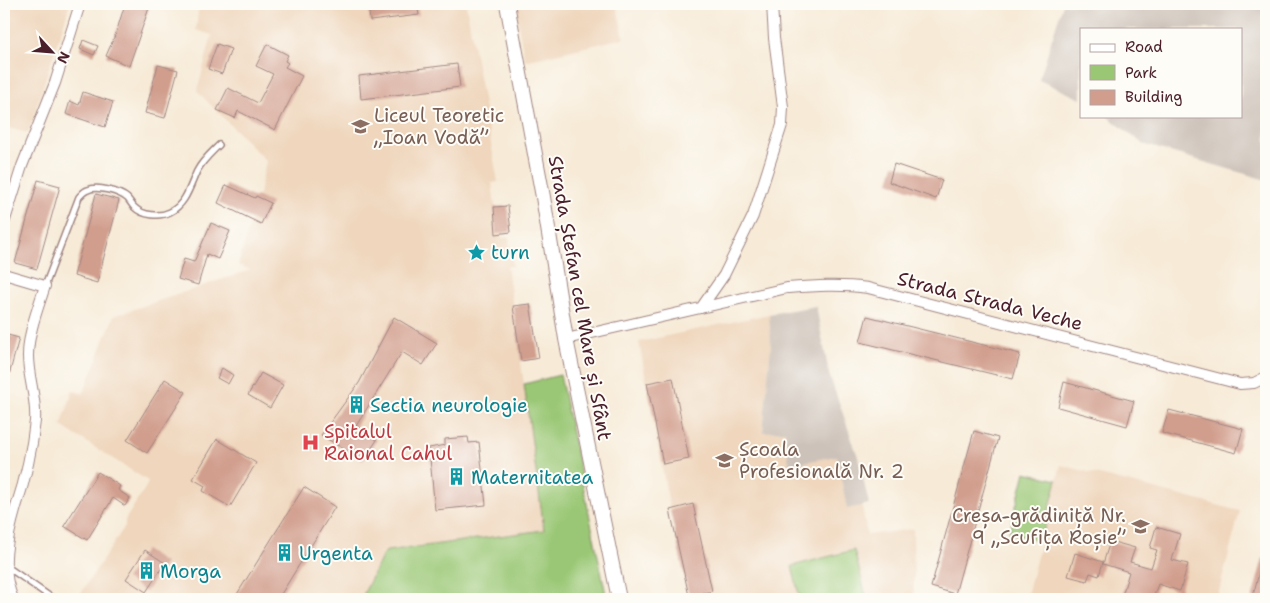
<svg xmlns="http://www.w3.org/2000/svg" width="1270" height="603" font-family="'Shantell Sans',sans-serif">
	<style>
		.built { fill: #efd6bc }
		.industrial { fill: #cdc2b9 }
		.green { fill: #9ac774; stroke: #727350 }
		.building { fill: #d19e8d }
		.lines { fill: none; stroke-linecap: round; stroke-linejoin: round }
		.lane-casing { stroke: #a08582; stroke-width: 8 }
		.street-casing { stroke: #a08582; stroke-width: 12 }
		.secondary-casing { stroke: #a08582; stroke-width: 16 }
		.lane { stroke: #fff; stroke-width: 5 }
		.street { stroke: #fff; stroke-width: 10 }
		.secondary { stroke: #fff; stroke-width: 14 }
		.labels { text-anchor: middle; dominant-baseline: central; stroke-width: 4; stroke-linejoin: round; paint-order: stroke }
		.education-label { font-size: 19px; fill: #785e54; stroke: #fdfcf7; text-anchor: start }
		.culture-label { font-size: 19px; fill: #0d838f; stroke: #fdfcf7; text-anchor: start }
		.street-label { font-size: 19px; fill: #4a1f2b; stroke: #fdfcf7 }
		.health-label { font-size: 19px; fill: #be3a42; stroke: #fdfcf7; text-anchor: start }
	</style>
	<rect width="100%" height="100%" fill="#fdfcf7"/>
	<filter id="ink" filterUnits="userSpaceOnUse"><feTurbulence type="fractalNoise" baseFrequency=".02" numOctaves="2"/><feDisplacementMap in="SourceGraphic" scale="10" xChannelSelector="R" yChannelSelector="G"/><feConvolveMatrix kernelMatrix="1 2 1 2 8 2 1 2 1" color-interpolation-filters="sRGB"/></filter>
	<filter id="wash" filterUnits="userSpaceOnUse"><feTurbulence type="fractalNoise" baseFrequency=".0096" numOctaves="4" result="noise"/><feDisplacementMap in="SourceGraphic" scale="20" xChannelSelector="R" yChannelSelector="G"/><feGaussianBlur stdDeviation="1.12" result="paint"/><feColorMatrix in="noise" values="0 0 0 0 0 0 0 0 0 0 0 0 0 0 0 0 0 1.4 0 .05"/><feComposite in="paint" operator="in"/></filter>
	<g filter="url(#wash)">
		<rect width="100%" height="100%" fill="#f7ebd8"/>
		<!-- built -->
		<path class="built" d="M 4,4 L 70,4 L 28,133 L 4,127 Z
			M 199,4 L 466,4 L 498,182 L 492,183 L 497,220 L 499,220 L 502,238 L 509,237 L 513,266 L 507,266 L 545,530 L 387,551 L 384,553 L 361,599 L 77,599 L 125,526 L 125,520 L 147,485 L 148,481 L 61,426 L 73,391 L 83,394 L 114,316 L 250,270 L 238,265 L 259,194 L 266,161 L 197,91 L 212,35 L 196,30 Z
			M 514,4 L 616,4 L 624,38 L 525,61 Z
			M 769,314 L 771,345 L 763,432 L 785,431 L 789,465 L 838,456 L 847,508 L 862,506 L 867,535 L 913,529 L 914,599 L 690,599 L 670,510 L 639,342 Z
			M 1061,465 L 1240,511 L 1217,599 L 1026,599 Z"/>
		<!-- industrial -->
		<path class="industrial" d="M 1063,4 L 1266,4 L 1266,180 L 1143,144 L 1107,116 L 1241,116 L 1241,29 L 1081,29 L 1081,99 L 1039,80 Z
			M 816,306 L 829,374 L 858,457 L 869,504 L 847,509 L 837,456 L 789,465 L 785,431 L 763,432 L 771,345 L 769,314 Z"/>
		<!-- green -->
		<path class="green" d="M 560,375 L 607,599 L 361,599 L 384,553 L 387,551 L 544,530 L 524,384 Z
			M 1025,472 L 1057,480 L 1041,541 L 1009,533 Z
			M 854,550 L 866,596 L 855,599 L 800,599 L 792,566 Z"/>
		<g id="blocks">
			<!-- building -->
			<path class="building" d="M 125,4 L 137,4 L 149,8 L 129,66 L 106,56 L 116,33 Z
				M 368,4 L 417,4 L 419,15 L 370,21 Z
				M 83,40 L 98,46 L 94,55 L 80,49 Z
				M 217,44 L 231,49 L 222,74 L 208,69 Z
				M 267,44 L 288,55 L 285,61 L 288,63 L 285,67 L 302,76 L 275,130 L 238,111 L 235,118 L 217,110 L 228,88 L 258,103 L 273,74 L 256,66 Z
				M 457,64 L 460,87 L 361,99 L 359,76 Z
				M 158,65 L 178,70 L 165,118 L 145,113 Z
				M 83,92 L 113,102 L 105,127 L 66,114 L 70,101 L 79,105 Z
				M 894,164 L 942,180 L 936,199 L 889,182 Z
				M 38,180 L 60,186 L 37,269 L 15,263 Z
				M 226,185 L 255,198 L 256,196 L 271,203 L 261,224 L 218,203 Z
				M 96,194 L 119,200 L 97,283 L 74,276 Z
				M 508,206 L 511,232 L 496,234 L 494,207 Z
				M 211,223 L 230,231 L 218,259 L 207,254 L 198,285 L 178,279 L 184,259 L 194,262 Z
				M 530,304 L 539,358 L 521,361 L 513,306 Z
				M 867,316 L 1020,354 L 1013,379 L 860,342 Z
				M 394,317 L 437,343 L 423,365 L 402,352 L 356,426 L 377,440 L 363,461 L 321,435 L 359,383 Z
				M 4,334 L 19,338 L 7,383 L 4,383 Z
				M 222,368 L 233,375 L 228,384 L 217,378 Z
				M 261,373 L 283,385 L 270,408 L 248,395 Z
				M 673,378 L 689,459 L 663,464 L 647,383 Z
				M 165,379 L 186,392 L 147,453 L 127,440 Z
				M 1064,382 L 1134,401 L 1127,426 L 1058,407 Z
				M 1169,410 L 1243,429 L 1236,453 L 1162,433 Z
				M 974,431 L 998,438 L 955,594 L 931,587 Z
				M 468,437 L 469,443 L 479,442 L 486,505 L 435,510 L 429,448 L 445,445 L 445,439 Z
				M 217,439 L 256,463 L 230,507 L 203,491 L 205,486 L 193,479 Z
				M 98,472 L 120,486 L 118,490 L 130,498 L 125,506 L 113,498 L 87,540 L 64,526 Z
				M 304,487 L 335,507 L 278,599 L 234,599 Z
				M 693,504 L 712,591 L 689,596 L 670,510 Z
				M 1156,527 L 1180,534 L 1172,560 L 1188,564 L 1180,591 L 1158,584 L 1153,599 L 1121,599 L 1129,572 L 1103,564 L 1110,541 L 1135,548 L 1130,562 L 1151,568 L 1157,550 L 1150,548 Z
				M 145,550 L 165,563 L 146,592 L 126,579 Z
				M 1075,553 L 1103,562 L 1099,576 L 1090,573 L 1087,581 L 1068,576 Z
				M 1263,558 L 1266,559 L 1266,599 L 1252,599 Z"/>
		</g>
	</g>
	<g filter="url(#ink)">
		<use href="#blocks" fill-opacity="0" stroke="#a08582" stroke-width="1"/>
		<g class="lines">
			<defs>
				<path id="lane" d="M 45,286 L 79,197 C 81,195 84,191 88,190 C 97,185 120,192 127,198 C 130,201 132,205 134,207 C 143,216 160,217 170,212 C 186,204 190,186 197,171 C 202,161 211,153 219,145
					M 6,566 L 52,598"/>
				<path id="street" d="M 4,223 L 22,166 L 55,83 L 80,4
					M 4,274 L 45,286 C 38,308 28,333 28,356 C 28,378 37,399 35,421 C 32,450 25,480 16,507 C 7,538 0,568 13,599
					M 701,308 L 724,275 L 753,216 L 782,125 L 783,107 L 774,38 L 772,4
					M 566,339 L 787,288 C 814,286 840,284 868,288 L 1240,384 L 1254,383 L 1266,377"/>
				<path id="secondary" d="M 507,4 L 543,197 L 566,339 L 619,599"/>
			</defs>
			<!-- lane casing -->
			<use href="#lane" class="lane-casing"/>
			<!-- street casing -->
			<use href="#street" class="street-casing"/>
			<!-- secondary casing -->
			<use href="#secondary" class="secondary-casing"/>
			<!-- lane -->
			<use href="#lane" class="lane"/>
			<!-- street -->
			<use href="#street" class="street"/>
			<!-- secondary -->
			<use href="#secondary" class="secondary"/>
		</g>
	</g>
	<!-- icons -->
	<defs>
		<symbol id="school-bare" viewBox="-9 -9 18 18"><path d="M0-5L7-2L0 1L-7-2ZM-4 1L0 2.5L4 1V4Q0 6-4 4Z" fill="#8d6e63" stroke="#fdfcf7" stroke-width="2.5" paint-order="stroke"/></symbol>
		<symbol id="sight-bare" viewBox="-9 -9 18 18"><path d="M0-6L1.8-2.2L6-1.7L2.9 1.2L3.7 5.4L0 3.3L-3.7 5.4L-2.9 1.2L-6-1.7L-1.8-2.2Z" fill="#0f9aa8" stroke="#fdfcf7" stroke-width="2.5" paint-order="stroke"/></symbol>
		<symbol id="building-bare" viewBox="-9 -9 18 18"><path d="M-4-6H4V6H1V3H-1V6H-4ZM-2.5-4.3h1.7v1.8h-1.7ZM.8-4.3h1.7v1.8H.8ZM-2.5-1h1.7V.8h-1.7ZM.8-1h1.7V.8H.8Z" fill="#0f9aa8" stroke="#fdfcf7" stroke-width="2.5" paint-order="stroke"/></symbol>
		<symbol id="hospital-bare" viewBox="-9 -9 18 18"><path d="M-5-5h3v3.5h4V-5h3V5h-3V1.5h-4V5h-3Z" fill="#e0444e" stroke="#fdfcf7" stroke-width="2.5" paint-order="stroke"/></symbol>
		<symbol id="university-bare" viewBox="-9 -9 18 18"><path d="M0-5L7-2L0 1L-7-2ZM-4 1L0 2.5L4 1V4Q0 6-4 4Z" fill="#8d6e63" stroke="#fdfcf7" stroke-width="2.5" paint-order="stroke"/></symbol>
	</defs>
	<g fill-rule="evenodd">
		<use href="#school-bare" x="348" y="114" width="25" height="25"/>
		<use href="#sight-bare" x="464" y="240" width="25" height="25"/>
		<use href="#building-bare" x="344" y="392" width="25" height="25"/>
		<use href="#hospital-bare" x="298" y="430" width="25" height="25"/>
		<use href="#university-bare" x="712" y="448" width="25" height="25"/>
		<use href="#building-bare" x="444" y="464" width="25" height="25"/>
		<use href="#school-bare" x="1128" y="514" width="25" height="25"/>
		<use href="#building-bare" x="272" y="540" width="25" height="25"/>
		<use href="#building-bare" x="134" y="558" width="25" height="25"/>
	</g>
	<g class="labels">
		<!-- education labels -->
		<g class="education-label">
			<text x="374" y="115">Liceul Teoretic<tspan x="374" dy="22">„Ioan Vodă”</tspan></text>
			<text x="739" y="449">Școala<tspan x="739" dy="22">Profesională Nr. 2</tspan></text>
			<text x="1126" y="515" text-anchor="end">Creșa-grădiniță Nr.<tspan x="1126" dy="22">9 „Scufița Roșie”</tspan></text>
		</g>
		<!-- culture labels -->
		<g class="culture-label">
			<text x="491" y="252">turn</text>
			<text x="370" y="405">Sectia neurologie</text>
			<text x="471" y="477">Maternitatea</text>
			<text x="299" y="553">Urgenta</text>
			<text x="160" y="571">Morga</text>
		</g>
		<!-- street labels -->
		<g class="street-label">
			<text transform="translate(580 298) rotate(80)">Strada Ștefan cel Mare și Sfânt</text>
			<text transform="translate(990 301) rotate(14)">Strada Strada Veche</text>
		</g>
		<!-- health labels -->
		<g class="health-label">
			<text x="324" y="431">Spitalul<tspan x="324" dy="22">Raional Cahul</tspan></text>
		</g>
	</g>
	<!-- margin -->
	<rect width="1270" height="603" fill="none" stroke="#fdfcf7" stroke-width="20"/>
	<!-- legend -->
	<rect x="1080" y="28" width="162" height="90" fill="#fdfcf7" stroke="#b5a4a5"/>
	<rect x="1090" y="44" width="25" height="8" fill="#ffffff" stroke="#b5a4a5"/>
	<text x="1125" y="52" font-size="15" fill="#4a1f2b">Road</text>
	<rect x="1090" y="65" width="25" height="15" fill="#9ac774" stroke="#b5a4a5"/>
	<text x="1125" y="78" font-size="15" fill="#4a1f2b">Park</text>
	<rect x="1090" y="90" width="25" height="15" fill="#d19e8d" stroke="#b5a4a5"/>
	<text x="1125" y="102" font-size="15" fill="#4a1f2b">Building</text>
	<!-- north arrow -->
	<g transform="translate(52 52) rotate(116)" stroke="#fdfcf7" stroke-width="4" paint-order="stroke">
	<path d="M0-4L9 19L0 12L-9 19Z" fill="#4a1f2b"/>
	<text y="-8" font-size="14" font-weight="bold" text-anchor="middle" fill="#4a1f2b">N</text>
	</g>
</svg>
